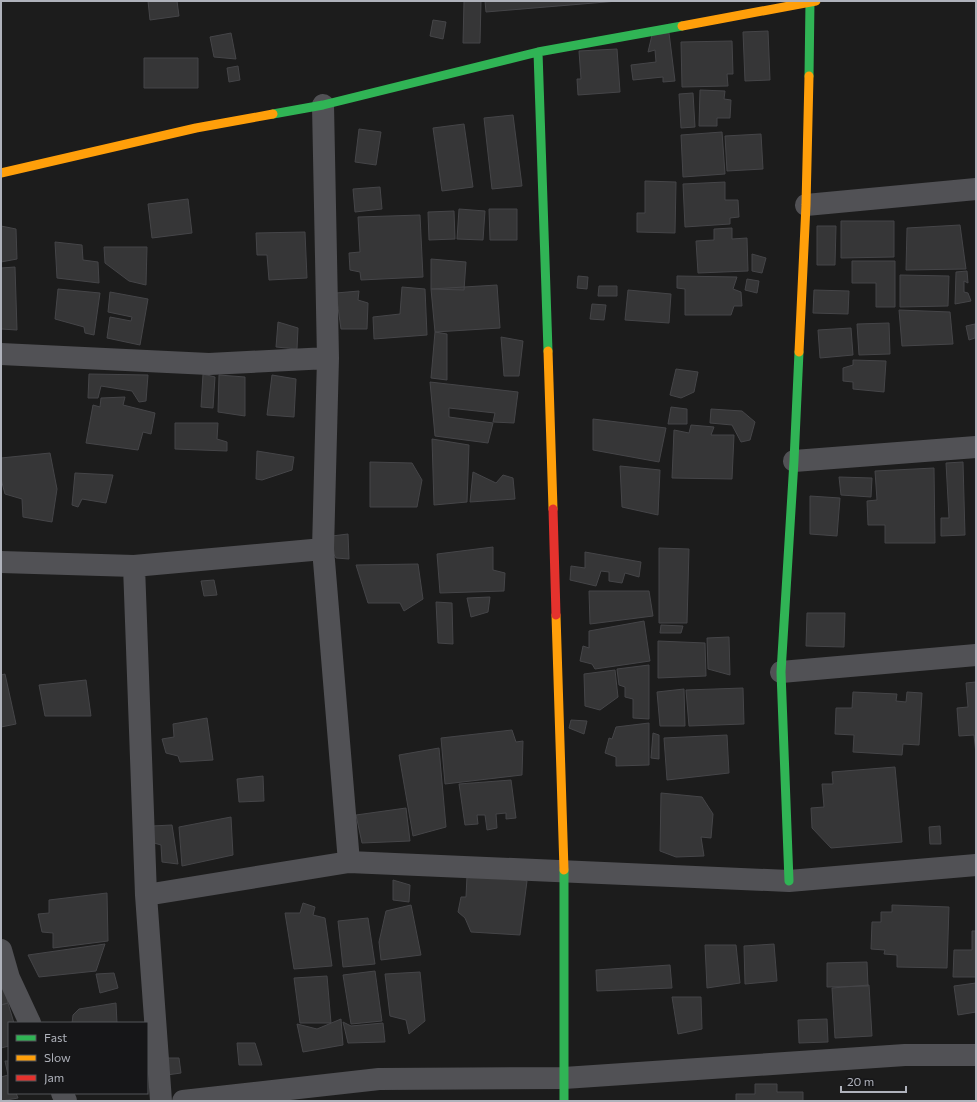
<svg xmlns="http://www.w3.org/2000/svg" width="977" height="1102" font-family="Commissioner,sans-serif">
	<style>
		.building { fill: #363637; stroke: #454548 }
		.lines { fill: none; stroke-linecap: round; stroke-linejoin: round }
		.street { stroke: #515155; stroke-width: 22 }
		.fast { stroke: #30b455; stroke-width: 9 }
		.slow { stroke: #ff9f0a; stroke-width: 9 }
		.jam { stroke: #e5322d; stroke-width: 9 }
	</style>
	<rect width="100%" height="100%" fill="#1c1c1c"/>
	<!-- building -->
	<path class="building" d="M 148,1 L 177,1 L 179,16 L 150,20 Z
		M 464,1 L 481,1 L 480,43 L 463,43 Z
		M 485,1 L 618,1 L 486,12 Z
		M 433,20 L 446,22 L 443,39 L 430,36 Z
		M 768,31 L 770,80 L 745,81 L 743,32 Z
		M 231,33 L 236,59 L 214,57 L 210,37 Z
		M 669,33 L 675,81 L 663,82 L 663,77 L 633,80 L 631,65 L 656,62 L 655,50 L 648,52 L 652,35 Z
		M 732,41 L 733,74 L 727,74 L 728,86 L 682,87 L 681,42 Z
		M 617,49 L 620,92 L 578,95 L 577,79 L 581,79 L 579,51 Z
		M 144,58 L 198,58 L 198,88 L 144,88 Z
		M 238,66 L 240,80 L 229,82 L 227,68 Z
		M 700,90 L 725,91 L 724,99 L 731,100 L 730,118 L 717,118 L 717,126 L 699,126 Z
		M 693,93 L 695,127 L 681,128 L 679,94 Z
		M 513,115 L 522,186 L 492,189 L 484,118 Z
		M 464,124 L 473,187 L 442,191 L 433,128 Z
		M 359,129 L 381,132 L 376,165 L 355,162 Z
		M 722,132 L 725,174 L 683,177 L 681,135 Z
		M 761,134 L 763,169 L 727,171 L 725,136 Z
		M 645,181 L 676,182 L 675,233 L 637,232 L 637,213 L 645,213 Z
		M 725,182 L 725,200 L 738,200 L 739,217 L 730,218 L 730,224 L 685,227 L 683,184 Z
		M 380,187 L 382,209 L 355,212 L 353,189 Z
		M 188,199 L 192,233 L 152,238 L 148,204 Z
		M 459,209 L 485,211 L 483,240 L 457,239 Z
		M 489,209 L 517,209 L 517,240 L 490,240 Z
		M 454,211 L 455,239 L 429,240 L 428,212 Z
		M 420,215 L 423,277 L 361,280 L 360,272 L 350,270 L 349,253 L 360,252 L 358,217 Z
		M 841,221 L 894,221 L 894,257 L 841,258 Z
		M 960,225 L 966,269 L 906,270 L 907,228 Z
		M 1,226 L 16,229 L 17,259 L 1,262 Z
		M 817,226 L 836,226 L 835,265 L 817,265 Z
		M 732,228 L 732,239 L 747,238 L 748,271 L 698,273 L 696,241 L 714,240 L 714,229 Z
		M 305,232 L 307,278 L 269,280 L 267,255 L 257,255 L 256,233 Z
		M 55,242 L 82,245 L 83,260 L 98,262 L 99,283 L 57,278 Z
		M 104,247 L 147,247 L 146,285 L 129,281 L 105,263 Z
		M 752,254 L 766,258 L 762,273 L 752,271 Z
		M 431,259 L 466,262 L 464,290 L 431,289 Z
		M 852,261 L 895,261 L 895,307 L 876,307 L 876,283 L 852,283 Z
		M 15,267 L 17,330 L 1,329 L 1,268 Z
		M 967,271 L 968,283 L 964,281 L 964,292 L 968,293 L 971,301 L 955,304 L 956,272 Z
		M 900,275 L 949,276 L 948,306 L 900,307 Z
		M 578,276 L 588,277 L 587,289 L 577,288 Z
		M 677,276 L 737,277 L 733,289 L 741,292 L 742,306 L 734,306 L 731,315 L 685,315 L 685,289 L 677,288 Z
		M 747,279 L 759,281 L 757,293 L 745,290 Z
		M 497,285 L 500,328 L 435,332 L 431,289 Z
		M 599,286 L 617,286 L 617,296 L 598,296 Z
		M 402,287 L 425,289 L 427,335 L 374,339 L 373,317 L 400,314 Z
		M 58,289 L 100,293 L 94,335 L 85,333 L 84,327 L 55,319 Z
		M 628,290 L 671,294 L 669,323 L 625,320 Z
		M 814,290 L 849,291 L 848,314 L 813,313 Z
		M 359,291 L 358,300 L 368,303 L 367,329 L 341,329 L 336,293 Z
		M 110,292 L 148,299 L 140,345 L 107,338 L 110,317 L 131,321 L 132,317 L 108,312 Z
		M 592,304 L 606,305 L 604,320 L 590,319 Z
		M 899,310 L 950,312 L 953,344 L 902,346 Z
		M 278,322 L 298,328 L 297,349 L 276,347 Z
		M 889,323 L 890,354 L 859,355 L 857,324 Z
		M 975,324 L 975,338 L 969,340 L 966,326 Z
		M 851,328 L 853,355 L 820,358 L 818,330 Z
		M 435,332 L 447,334 L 447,380 L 431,378 Z
		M 501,337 L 523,341 L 519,376 L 504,376 Z
		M 853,360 L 886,361 L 884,392 L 853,389 L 853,382 L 843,381 L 843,368 L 853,365 Z
		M 676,369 L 698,372 L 694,392 L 681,398 L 670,395 Z
		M 89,374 L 148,375 L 146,401 L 139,402 L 132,391 L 101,386 L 98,398 L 88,398 Z
		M 203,374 L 215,377 L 213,408 L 201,407 Z
		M 219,375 L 245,377 L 245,416 L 218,412 Z
		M 272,375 L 296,379 L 294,417 L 267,415 Z
		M 430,382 L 518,392 L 514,423 L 493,422 L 495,413 L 449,408 L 449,417 L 493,423 L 488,443 L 435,436 Z
		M 125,397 L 123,405 L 155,413 L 151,434 L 143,432 L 138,450 L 86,443 L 93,405 L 100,407 L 101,398 Z
		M 671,407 L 687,409 L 687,424 L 668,424 Z
		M 711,409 L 742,411 L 755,422 L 750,440 L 741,442 L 732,425 L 710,423 Z
		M 593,419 L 666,428 L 659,462 L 593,450 Z
		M 175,423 L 218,423 L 217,439 L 227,442 L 227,451 L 175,449 Z
		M 691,425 L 714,427 L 711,435 L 734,435 L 732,479 L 672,478 L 674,430 L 689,433 Z
		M 432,439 L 469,445 L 467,502 L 434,505 Z
		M 257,451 L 294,457 L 292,470 L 262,480 L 256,479 Z
		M 50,453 L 57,489 L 52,522 L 23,517 L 22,499 L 5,494 L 1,479 L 1,458 Z
		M 370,462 L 412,463 L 422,480 L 417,507 L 370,507 Z
		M 963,462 L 965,535 L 941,536 L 941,518 L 949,518 L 946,463 Z
		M 620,466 L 660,470 L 658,515 L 622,507 Z
		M 934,468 L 935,543 L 885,543 L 885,525 L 868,525 L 867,501 L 877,500 L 875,471 Z
		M 473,472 L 496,483 L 503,475 L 513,478 L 515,499 L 470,502 Z
		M 75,473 L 113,475 L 106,503 L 82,499 L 78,507 L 72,505 Z
		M 839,477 L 872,478 L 871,497 L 841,495 Z
		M 810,496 L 840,498 L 837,536 L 810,534 Z
		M 348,534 L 349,559 L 336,558 L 333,553 L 332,536 Z
		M 493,547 L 493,570 L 505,573 L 504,591 L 440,593 L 437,554 Z
		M 659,548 L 689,549 L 687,623 L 659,623 Z
		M 585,552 L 641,562 L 639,577 L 625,573 L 622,583 L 609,581 L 609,572 L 601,571 L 596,586 L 570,580 L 571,566 L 585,568 Z
		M 418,564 L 423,599 L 404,611 L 400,603 L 368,603 L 356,565 Z
		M 214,580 L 217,595 L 204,596 L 201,581 Z
		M 589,591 L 649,591 L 653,616 L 590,624 Z
		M 490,597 L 488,612 L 471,617 L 467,598 Z
		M 436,602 L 452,603 L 453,644 L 438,643 Z
		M 807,613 L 845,613 L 844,647 L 806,646 Z
		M 644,621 L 650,661 L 595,669 L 592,664 L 580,661 L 583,646 L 589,648 L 589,631 Z
		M 661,625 L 683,626 L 681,633 L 660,633 Z
		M 729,637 L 730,675 L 708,669 L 707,638 Z
		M 658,641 L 705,643 L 706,676 L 658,678 Z
		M 649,665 L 649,719 L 633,718 L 633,699 L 625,697 L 625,687 L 619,685 L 617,669 Z
		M 615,670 L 618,697 L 600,710 L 585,706 L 584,674 Z
		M 5,674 L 16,724 L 1,727 L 1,675 Z
		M 86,680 L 91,716 L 45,716 L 39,685 Z
		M 976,682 L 976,754 L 974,735 L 959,736 L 957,708 L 968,707 L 966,683 Z
		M 743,688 L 744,724 L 689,726 L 686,690 Z
		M 684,689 L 685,726 L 660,726 L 657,692 Z
		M 853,692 L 897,694 L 896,701 L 906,702 L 907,692 L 922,693 L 919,745 L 903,744 L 902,755 L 853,752 L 854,735 L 835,734 L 836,708 L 852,708 Z
		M 207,718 L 213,760 L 180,762 L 178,756 L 166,753 L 162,739 L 174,737 L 173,724 Z
		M 571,720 L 587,721 L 584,734 L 569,728 Z
		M 649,723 L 649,765 L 616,766 L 616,757 L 605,753 L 609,738 L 612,739 L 616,727 Z
		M 512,730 L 516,742 L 523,741 L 522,775 L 445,784 L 441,738 Z
		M 653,733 L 659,735 L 659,759 L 651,758 Z
		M 727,735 L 729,773 L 667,780 L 664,738 Z
		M 439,748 L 446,827 L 413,836 L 399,755 Z
		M 895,767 L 902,842 L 831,848 L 812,828 L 811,808 L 824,807 L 822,784 L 833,784 L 832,772 Z
		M 263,776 L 264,801 L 239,802 L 237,779 Z
		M 511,780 L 516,818 L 506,819 L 506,813 L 496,814 L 497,828 L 487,830 L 485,815 L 477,815 L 478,824 L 465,825 L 459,784 Z
		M 661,793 L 702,797 L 713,814 L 711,838 L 701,837 L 704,856 L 676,857 L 660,851 Z
		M 406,808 L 410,841 L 362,843 L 356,815 Z
		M 231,817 L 233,855 L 182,866 L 179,827 Z
		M 172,825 L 178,864 L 162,862 L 161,845 L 154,843 L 152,826 Z
		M 940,826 L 941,844 L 930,844 L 929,827 Z
		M 467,876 L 514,878 L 527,881 L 520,935 L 471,932 L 465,918 L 458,912 L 461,897 L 466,897 Z
		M 393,880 L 410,885 L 409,902 L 393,900 Z
		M 107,893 L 108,941 L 53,948 L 53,933 L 42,932 L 38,914 L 49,913 L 49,900 Z
		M 303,903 L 315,907 L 313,915 L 325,918 L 332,966 L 294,969 L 285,913 L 300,913 Z
		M 411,905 L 421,955 L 381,960 L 379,942 L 386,911 Z
		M 892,905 L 949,907 L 947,968 L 897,967 L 897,955 L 884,954 L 885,950 L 871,949 L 872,922 L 881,922 L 881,912 L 892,912 Z
		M 368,918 L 375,964 L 343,967 L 338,921 Z
		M 972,931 L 976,931 L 976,977 L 953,977 L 954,950 L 972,950 Z
		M 105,944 L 96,971 L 39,977 L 28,955 Z
		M 774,944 L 777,981 L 745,984 L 744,946 Z
		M 705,945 L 736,945 L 740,983 L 707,988 Z
		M 867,962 L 868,986 L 827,987 L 827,963 Z
		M 670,965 L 672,988 L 597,991 L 596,970 Z
		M 375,971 L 382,1021 L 351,1024 L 343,975 Z
		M 420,972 L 425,1021 L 409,1034 L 406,1020 L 390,1016 L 385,974 Z
		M 114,973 L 118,988 L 100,993 L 96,974 Z
		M 327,976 L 331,1023 L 300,1023 L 294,978 Z
		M 976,983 L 976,1012 L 958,1015 L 954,986 Z
		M 4,984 L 8,1003 L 1,1005 L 1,985 Z
		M 869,985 L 872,1036 L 835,1038 L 832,988 Z
		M 672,997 L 701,997 L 702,1029 L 678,1034 Z
		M 8,1003 L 14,1023 L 9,1023 L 9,1046 L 1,1048 L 1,1005 Z
		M 116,1003 L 117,1023 L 72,1023 L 73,1015 L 79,1009 Z
		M 341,1019 L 343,1045 L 303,1052 L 297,1024 L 317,1029 Z
		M 827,1019 L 828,1042 L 799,1043 L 798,1020 Z
		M 343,1022 L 351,1026 L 383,1023 L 385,1042 L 348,1043 Z
		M 237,1043 L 255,1043 L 262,1065 L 239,1065 Z
		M 167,1058 L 179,1058 L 181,1073 L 167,1075 Z
		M 5,1061 L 9,1061 L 9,1093 L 16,1093 L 18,1098 L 1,1101 L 1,1077 L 8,1075 Z
		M 755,1084 L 777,1084 L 777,1092 L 803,1092 L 803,1101 L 736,1101 L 736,1094 L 755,1094 Z"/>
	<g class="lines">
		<!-- street -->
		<path class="street" d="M 323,105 L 328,358 L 323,549 L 349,862
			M 806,205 L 976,189
			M 1,354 L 209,364 L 328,358
			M 794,461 L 976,447
			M 1,562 L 134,566 L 323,549
			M 134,566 L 146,895 L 161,1101
			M 781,672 L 976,655
			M 146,895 L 349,862 L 789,881 L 976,865
			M 1,950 L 9,978 L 30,1023
			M 62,1093 L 66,1101
			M 183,1101 L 379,1079 L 564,1078 L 905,1055 L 976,1055"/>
		<!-- fast -->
		<path class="fast" d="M 538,52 L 548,351
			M 809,76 L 810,1
			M 273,114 L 323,105 L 538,52 L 682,26
			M 564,870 L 564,1101
			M 789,881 L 781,672 L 794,461 L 799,352"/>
		<!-- slow -->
		<path class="slow" d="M 682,26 L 816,1
			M 1,173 L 196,128 L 273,114
			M 548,351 L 553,509
			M 799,352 L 806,205 L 809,76
			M 556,615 L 564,870"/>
		<!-- jam -->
		<path class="jam" d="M 553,509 L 556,615"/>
	</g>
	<!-- border -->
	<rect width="977" height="1102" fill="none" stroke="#afb2bb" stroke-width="4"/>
	<!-- legend -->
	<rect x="8" y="1022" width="140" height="72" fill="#161618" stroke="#535459"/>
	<rect x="16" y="1035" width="20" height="6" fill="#30b455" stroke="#535459"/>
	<text x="44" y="1042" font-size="12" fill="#afb2bb">Fast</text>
	<rect x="16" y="1055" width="20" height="6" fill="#ff9f0a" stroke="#535459"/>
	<text x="44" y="1062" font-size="12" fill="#afb2bb">Slow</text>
	<rect x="16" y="1075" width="20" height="6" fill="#e5322d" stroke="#535459"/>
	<text x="44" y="1082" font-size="12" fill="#afb2bb">Jam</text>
	<!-- scale -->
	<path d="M841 1086v6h65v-6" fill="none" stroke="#afb2bb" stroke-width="2"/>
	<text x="847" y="1086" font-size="12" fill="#afb2bb" stroke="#161618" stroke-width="3" paint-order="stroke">20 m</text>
</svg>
